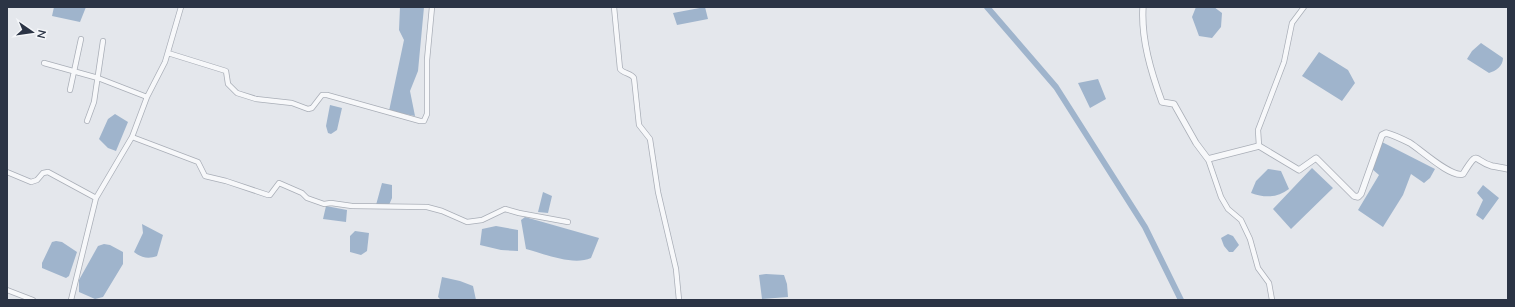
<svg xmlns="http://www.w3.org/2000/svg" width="1515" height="307" font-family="Mulish,sans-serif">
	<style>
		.water { fill: #9fb4cc }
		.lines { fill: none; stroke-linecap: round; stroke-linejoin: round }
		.canal { stroke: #9fb4cc; stroke-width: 6 }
		.minor-casing { stroke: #a9aeb7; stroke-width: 6 }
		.tertiary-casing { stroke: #a9aeb7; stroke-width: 7 }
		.minor { stroke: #f7f8fa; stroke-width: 4.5 }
		.tertiary { stroke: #f7f8fa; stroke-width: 5.5 }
	</style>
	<rect width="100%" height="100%" fill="#e4e7ec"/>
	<!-- water -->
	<path class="water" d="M 54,7 L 86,7 L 80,22 L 52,16 Z
		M 400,7 L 424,7 L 418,71 L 410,91 L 415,116 L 389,111 L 404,40 L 399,30 Z
		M 705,7 L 708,19 L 677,25 L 673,13 Z
		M 1196,7 L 1214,7 L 1222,13 L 1221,27 L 1212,38 L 1199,36 L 1192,17 Z
		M 1481,43 L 1503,58 C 1503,66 1496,71 1489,73 L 1467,59 L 1472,51 Z
		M 1319,52 L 1348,70 L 1355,83 L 1342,101 L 1302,76 Z
		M 1098,79 L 1106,99 L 1090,108 L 1078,83 Z
		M 330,105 L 342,108 L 337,130 L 331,134 L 328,133 L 326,126 Z
		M 115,114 L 128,122 L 116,151 L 108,148 L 99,139 L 108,119 Z
		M 1382,142 L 1435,169 L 1430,178 L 1424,183 L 1411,174 L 1403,195 L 1383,227 L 1358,210 L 1379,175 L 1372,169 Z
		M 1312,168 L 1333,188 L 1291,229 L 1273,209 Z
		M 1268,169 L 1281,171 L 1289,189 C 1277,198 1265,198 1251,193 L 1256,181 Z
		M 382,183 L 392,185 L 392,198 L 389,205 L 376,205 Z
		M 1483,185 L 1499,198 L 1483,220 L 1476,215 L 1483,200 L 1477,193 Z
		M 543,192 L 552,196 L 548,213 L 538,212 Z
		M 326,206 L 347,210 L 346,222 L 323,219 Z
		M 525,217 L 599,238 L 591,258 C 573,266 545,254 526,249 L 521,220 Z
		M 142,224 L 163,235 L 157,256 C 149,259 141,258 134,252 L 143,233 Z
		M 496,226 L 518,230 L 518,251 L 501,250 L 480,245 L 482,229 Z
		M 355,231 L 369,233 L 367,251 L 361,255 L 350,252 L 350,236 Z
		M 1228,234 L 1233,236 L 1239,245 L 1233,252 L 1229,252 L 1224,246 L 1221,238 Z
		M 56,241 L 62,242 L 77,252 L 69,276 L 66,278 L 42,268 L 42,263 L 52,242 Z
		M 104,244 L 110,245 L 123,252 L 123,264 L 103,297 L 95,299 L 79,292 L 79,280 L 98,246 Z
		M 766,274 L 784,275 L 787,284 L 788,297 L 762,299 L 759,275 Z
		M 442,277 L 460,281 L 473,286 L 476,300 L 441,300 L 438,297 Z"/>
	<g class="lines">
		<!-- canal -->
		<path class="canal" d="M 987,7 L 1056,87 L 1145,227 L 1181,300"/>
		<defs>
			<path id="minor" d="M 614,7 L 620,69 C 624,74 631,73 634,78 L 639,125 L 650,139 L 658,192 L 676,269 L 679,300
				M 168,53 L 226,71 L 228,84 L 237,93 L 256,99 L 292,103 L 308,109 L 312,108 L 322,95 L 327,95 L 420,121 L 424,121 L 427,114 L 427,60 L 432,7
				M 44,63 L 98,78 L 147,97
				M 70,90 L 81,39
				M 87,121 L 94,102 L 103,41
				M 132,137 L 198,162 L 205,176 L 226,181 L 268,195 L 270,195 L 279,183 L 302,193 L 307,198 L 324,204 L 331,203 L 352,206 L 427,207 L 442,211 L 467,222 L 482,220 L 505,209 L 519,213 L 568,222
				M 1259,146 L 1258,130 L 1284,62 L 1292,23 L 1304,7
				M 1208,159 L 1221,197 L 1228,209 L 1241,220 L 1250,239 L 1258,268 L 1269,283 L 1272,300
				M 7,172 L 31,182 L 37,180 L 43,173 L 48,172 L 96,198
				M 7,290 L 33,300
				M 71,300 L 96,198 L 132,137 L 147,97 L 165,62 L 181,7"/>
			<path id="tertiary" d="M 1143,7 C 1141,39 1151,72 1162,102 L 1174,104 L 1196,143 L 1208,159 L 1259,146 L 1299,170 L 1316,158 L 1354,196 L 1358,197 L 1361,194 L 1382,135 L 1386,133 C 1394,135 1402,139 1410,143 C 1421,150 1451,178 1463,174 C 1479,148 1473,161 1492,166 C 1498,167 1503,168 1508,169"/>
		</defs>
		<!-- minor casing -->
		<use href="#minor" class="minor-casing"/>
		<!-- tertiary casing -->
		<use href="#tertiary" class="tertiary-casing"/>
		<!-- minor -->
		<use href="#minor" class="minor"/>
		<!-- tertiary -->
		<use href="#tertiary" class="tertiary"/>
	</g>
	<!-- border -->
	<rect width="1515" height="307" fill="none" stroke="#2b3445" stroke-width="16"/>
	<!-- north arrow -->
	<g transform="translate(32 32) rotate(103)" stroke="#f4f6f9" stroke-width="3" paint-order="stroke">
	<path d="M0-3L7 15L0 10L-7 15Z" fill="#2b3445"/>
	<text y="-6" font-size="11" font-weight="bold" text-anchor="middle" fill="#2b3445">N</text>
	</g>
</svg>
